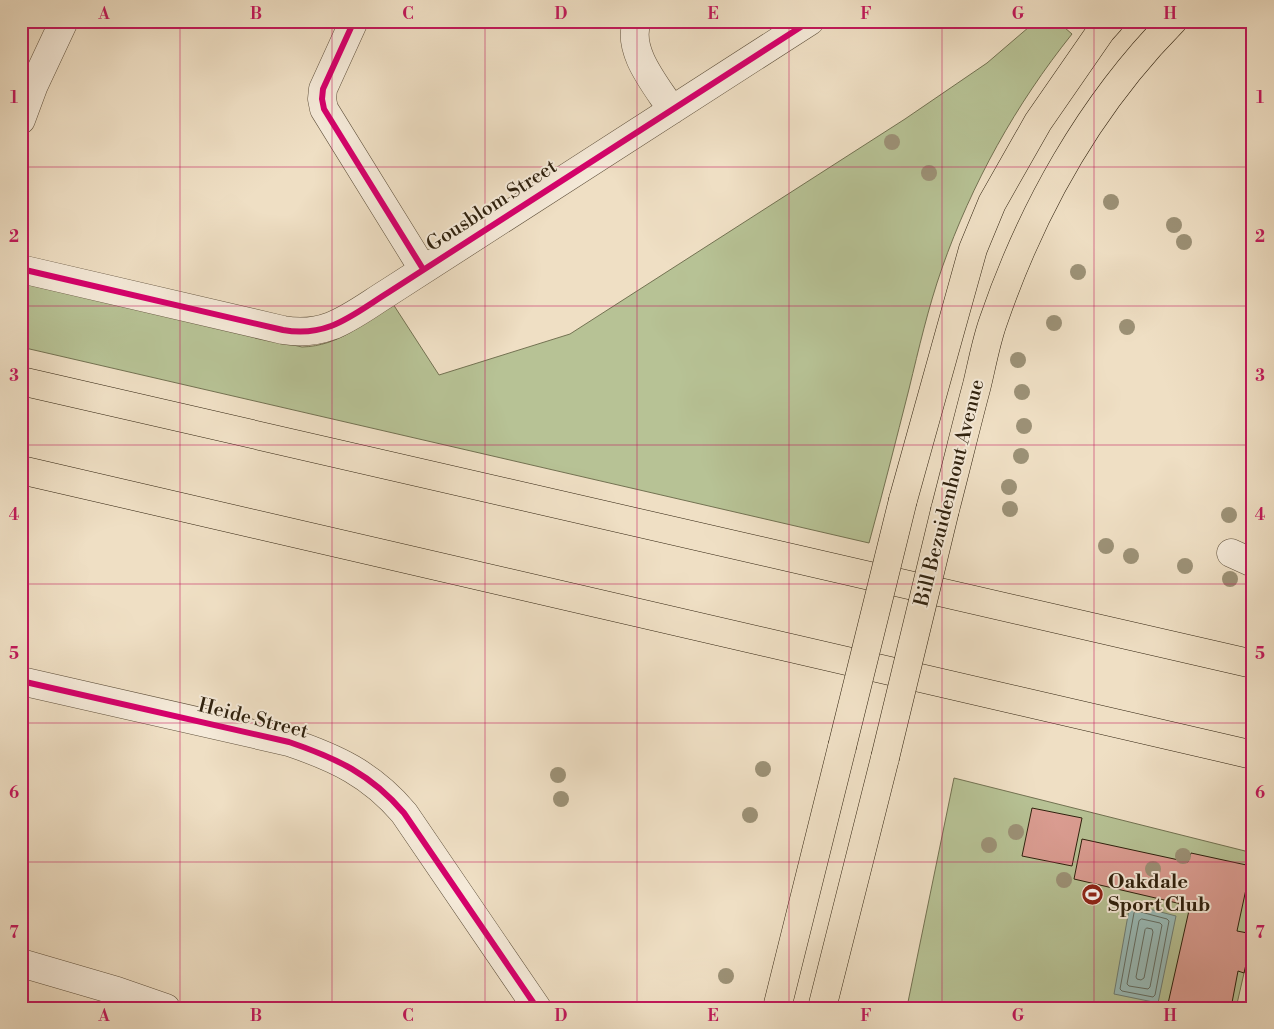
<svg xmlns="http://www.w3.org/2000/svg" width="1274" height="1029" font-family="'Libre Bodoni',serif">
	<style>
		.green { fill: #b7c295; stroke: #737252 }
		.water { fill: #9abcb9; stroke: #6f7e75 }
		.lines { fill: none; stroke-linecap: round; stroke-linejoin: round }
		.shore { stroke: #646e64; stroke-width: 1 }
		.building { fill: #db9d92; stroke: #2f210e }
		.minor-casing { stroke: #5f503c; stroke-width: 29 }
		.major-casing { stroke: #2f210e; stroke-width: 29 }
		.highway-casing { stroke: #2f210e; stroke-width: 29 }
		.minor { stroke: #f5ead9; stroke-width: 28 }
		.major { stroke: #efdfc4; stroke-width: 28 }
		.highway { stroke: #efdfc4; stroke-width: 28 }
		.major-bridge-casing { stroke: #2f210e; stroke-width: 29; stroke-linecap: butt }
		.major-bridge { stroke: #efdfc4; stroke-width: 28 }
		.cycleway-casing { stroke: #f5ead9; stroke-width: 9 }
		.cycleway { stroke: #d6006c; stroke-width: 6 }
		.tree { fill: #9c9176 }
		.grid { fill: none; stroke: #c2185b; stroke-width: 1; stroke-opacity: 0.55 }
		.labels { text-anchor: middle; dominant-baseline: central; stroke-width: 4; stroke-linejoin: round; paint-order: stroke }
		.street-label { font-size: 20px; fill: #2f210e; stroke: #f5ead9 }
		.poi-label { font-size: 20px; font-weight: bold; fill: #2f210e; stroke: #f5ead9; text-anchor: start }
		.neatline { fill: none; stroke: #c2185b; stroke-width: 2 }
		.grid-label { font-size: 16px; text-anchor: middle; font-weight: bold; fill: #c2185b }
	</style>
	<rect width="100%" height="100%" fill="#efdfc4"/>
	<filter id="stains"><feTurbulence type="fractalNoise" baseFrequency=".004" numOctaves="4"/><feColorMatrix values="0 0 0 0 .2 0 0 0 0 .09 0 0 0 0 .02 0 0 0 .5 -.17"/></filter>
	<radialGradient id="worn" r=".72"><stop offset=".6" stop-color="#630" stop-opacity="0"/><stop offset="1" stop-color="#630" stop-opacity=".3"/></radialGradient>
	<!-- green -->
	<path class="green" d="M 1036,21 L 1057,21 L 1072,34 C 1016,104 972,183 942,268 C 928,308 919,348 909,389 C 896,440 883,492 869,543 L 21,347 L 21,283 L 302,347 C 339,346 364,323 393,304 L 439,375 L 570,334 L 905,119 L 987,63 Z
		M 954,778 L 1253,853 L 1253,934 L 1236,1008 L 910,1008 L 908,1002 Z"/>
	<!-- water -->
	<path class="water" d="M 1130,904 L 1176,916 L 1158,1003 L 1114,994 Z"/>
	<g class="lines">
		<!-- shore -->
		<path class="shore" d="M 1137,911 L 1167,919 L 1169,921 L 1155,995 L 1153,997 L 1122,991 L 1120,989 L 1134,913 Z
			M 1142,919 L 1160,923 L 1162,925 L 1150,987 L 1148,989 L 1129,986 L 1127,984 L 1139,921 Z
			M 1147,928 L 1152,929 L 1153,932 L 1144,978 L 1141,980 L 1137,979 L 1136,977 L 1145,930 Z"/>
	</g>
	<!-- building -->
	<path class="building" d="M 1032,808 L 1082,818 L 1072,866 L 1022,856 Z
		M 1082,839 L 1188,862 L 1191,853 L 1251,866 L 1237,931 L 1253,934 L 1244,973 L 1238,971 L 1231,1008 L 1167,1008 L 1190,906 L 1074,879 Z"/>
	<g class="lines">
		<defs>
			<path id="minor" d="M 354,21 L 323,89 L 322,99 L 324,109 L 423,269
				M 637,21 C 626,51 656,85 672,110
				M 21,120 L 34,85 L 64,21
				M 21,269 L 283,330 C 328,338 352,315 389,292 L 810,21
				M 1231,553 L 1253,563
				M 21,681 L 289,742 C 336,758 371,774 404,813 L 537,1008
				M 21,963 L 117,991 L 166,1008"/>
			<path id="major" d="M 903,500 L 973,249 L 992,203 L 1038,122 L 1101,31 L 1110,21
				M 945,510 C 956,468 966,426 977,385 C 982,364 986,342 993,322 C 1031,211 1090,105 1173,21
				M 777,1008 L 842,747
				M 822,1008 L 885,758"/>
			<path id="highway" d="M 21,381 L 1253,664
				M 21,470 L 1253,755"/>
		</defs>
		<!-- minor casing -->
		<use href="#minor" class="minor-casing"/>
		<!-- major casing -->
		<use href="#major" class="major-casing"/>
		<!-- highway casing -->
		<use href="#highway" class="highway-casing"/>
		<!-- minor -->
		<use href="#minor" class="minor"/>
		<!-- major -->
		<use href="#major" class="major"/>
		<!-- highway -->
		<use href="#highway" class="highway"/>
		<defs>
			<path id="major-bridge" d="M 842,747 L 903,500
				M 885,758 L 945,510"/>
		</defs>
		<!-- major-bridge casing -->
		<use href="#major-bridge" class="major-bridge-casing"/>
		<!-- major-bridge -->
		<use href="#major-bridge" class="major-bridge"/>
		<defs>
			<path id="cycleway" d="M 354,21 L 323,89 L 322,99 L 324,109 L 423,269
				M 21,269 L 283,330 C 328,338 352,315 389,292 L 810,21
				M 21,681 L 289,742 C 336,758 371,774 404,813 L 537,1008"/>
		</defs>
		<!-- cycleway casing -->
		<use href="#cycleway" class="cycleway-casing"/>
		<!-- cycleway -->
		<use href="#cycleway" class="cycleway"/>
	</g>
	<!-- trees -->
	<g class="tree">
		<circle cx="892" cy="142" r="8"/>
		<circle cx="929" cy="173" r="8"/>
		<circle cx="1111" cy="202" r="8"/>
		<circle cx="1174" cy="225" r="8"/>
		<circle cx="1184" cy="242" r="8"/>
		<circle cx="1078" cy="272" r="8"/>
		<circle cx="1054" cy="323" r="8"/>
		<circle cx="1127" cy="327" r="8"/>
		<circle cx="1018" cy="360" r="8"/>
		<circle cx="1022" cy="392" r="8"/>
		<circle cx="1024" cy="426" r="8"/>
		<circle cx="1021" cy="456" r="8"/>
		<circle cx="1009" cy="487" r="8"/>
		<circle cx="1010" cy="509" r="8"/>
		<circle cx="1229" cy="515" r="8"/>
		<circle cx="1106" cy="546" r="8"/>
		<circle cx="1131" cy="556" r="8"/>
		<circle cx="1185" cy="566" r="8"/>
		<circle cx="1230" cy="579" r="8"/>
		<circle cx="763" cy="769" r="8"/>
		<circle cx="558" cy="775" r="8"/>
		<circle cx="561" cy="799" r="8"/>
		<circle cx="750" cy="815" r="8"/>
		<circle cx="1016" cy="832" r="8"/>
		<circle cx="989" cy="845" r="8"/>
		<circle cx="1183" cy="856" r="8"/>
		<circle cx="1153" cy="869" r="8"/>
		<circle cx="1064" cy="880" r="8"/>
		<circle cx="726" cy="976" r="8"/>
	</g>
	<!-- grid -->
	<path class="grid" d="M 180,21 L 180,1008M 332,21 L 332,1008M 485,21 L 485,1008M 637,21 L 637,1008M 789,21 L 789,1008M 942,21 L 942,1008M 1094,21 L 1094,1008M 21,167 L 1253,167M 21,306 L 1253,306M 21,445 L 1253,445M 21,584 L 1253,584M 21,723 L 1253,723M 21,862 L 1253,862"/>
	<!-- icons -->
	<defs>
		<symbol id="stadium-disc" viewBox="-11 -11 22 22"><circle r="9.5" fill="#8f2418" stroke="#f5ead9"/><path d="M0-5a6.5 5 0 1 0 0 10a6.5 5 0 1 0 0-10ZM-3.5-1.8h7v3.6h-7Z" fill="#fff"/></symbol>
	</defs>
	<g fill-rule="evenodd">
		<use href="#stadium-disc" x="1080" y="882" width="25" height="25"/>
	</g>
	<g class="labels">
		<!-- street labels -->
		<g class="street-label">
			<text transform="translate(492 206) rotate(-33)">Gousblom Street</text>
			<text transform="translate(950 493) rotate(-76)">Bill Bezuidenhout Avenue</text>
			<text transform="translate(253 719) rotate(14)">Heide Street</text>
		</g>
		<!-- poi labels -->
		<g class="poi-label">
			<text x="1108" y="882">Oakdale<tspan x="1108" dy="23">Sport Club</tspan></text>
		</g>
	</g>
	<!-- margin -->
	<rect width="1274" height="1029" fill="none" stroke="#efdfc4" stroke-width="55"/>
	<rect x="28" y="28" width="1218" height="974" class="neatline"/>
	<g class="grid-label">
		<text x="104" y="19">A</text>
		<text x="256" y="19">B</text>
		<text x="408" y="19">C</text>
		<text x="561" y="19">D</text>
		<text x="713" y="19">E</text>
		<text x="866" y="19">F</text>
		<text x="1018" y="19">G</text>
		<text x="1170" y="19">H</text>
		<text x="14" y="103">1</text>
		<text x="1260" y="103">1</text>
		<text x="14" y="242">2</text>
		<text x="1260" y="242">2</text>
		<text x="14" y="381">3</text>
		<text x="1260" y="381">3</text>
		<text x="14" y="520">4</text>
		<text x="1260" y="520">4</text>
		<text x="14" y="659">5</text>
		<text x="1260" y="659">5</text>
		<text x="14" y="798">6</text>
		<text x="1260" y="798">6</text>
		<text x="14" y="938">7</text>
		<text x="1260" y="938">7</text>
		<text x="104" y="1021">A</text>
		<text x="256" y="1021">B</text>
		<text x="408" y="1021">C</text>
		<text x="561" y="1021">D</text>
		<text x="713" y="1021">E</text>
		<text x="866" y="1021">F</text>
		<text x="1018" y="1021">G</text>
		<text x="1170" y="1021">H</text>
	</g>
	<rect width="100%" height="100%" filter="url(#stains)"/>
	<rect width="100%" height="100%" fill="url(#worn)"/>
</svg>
